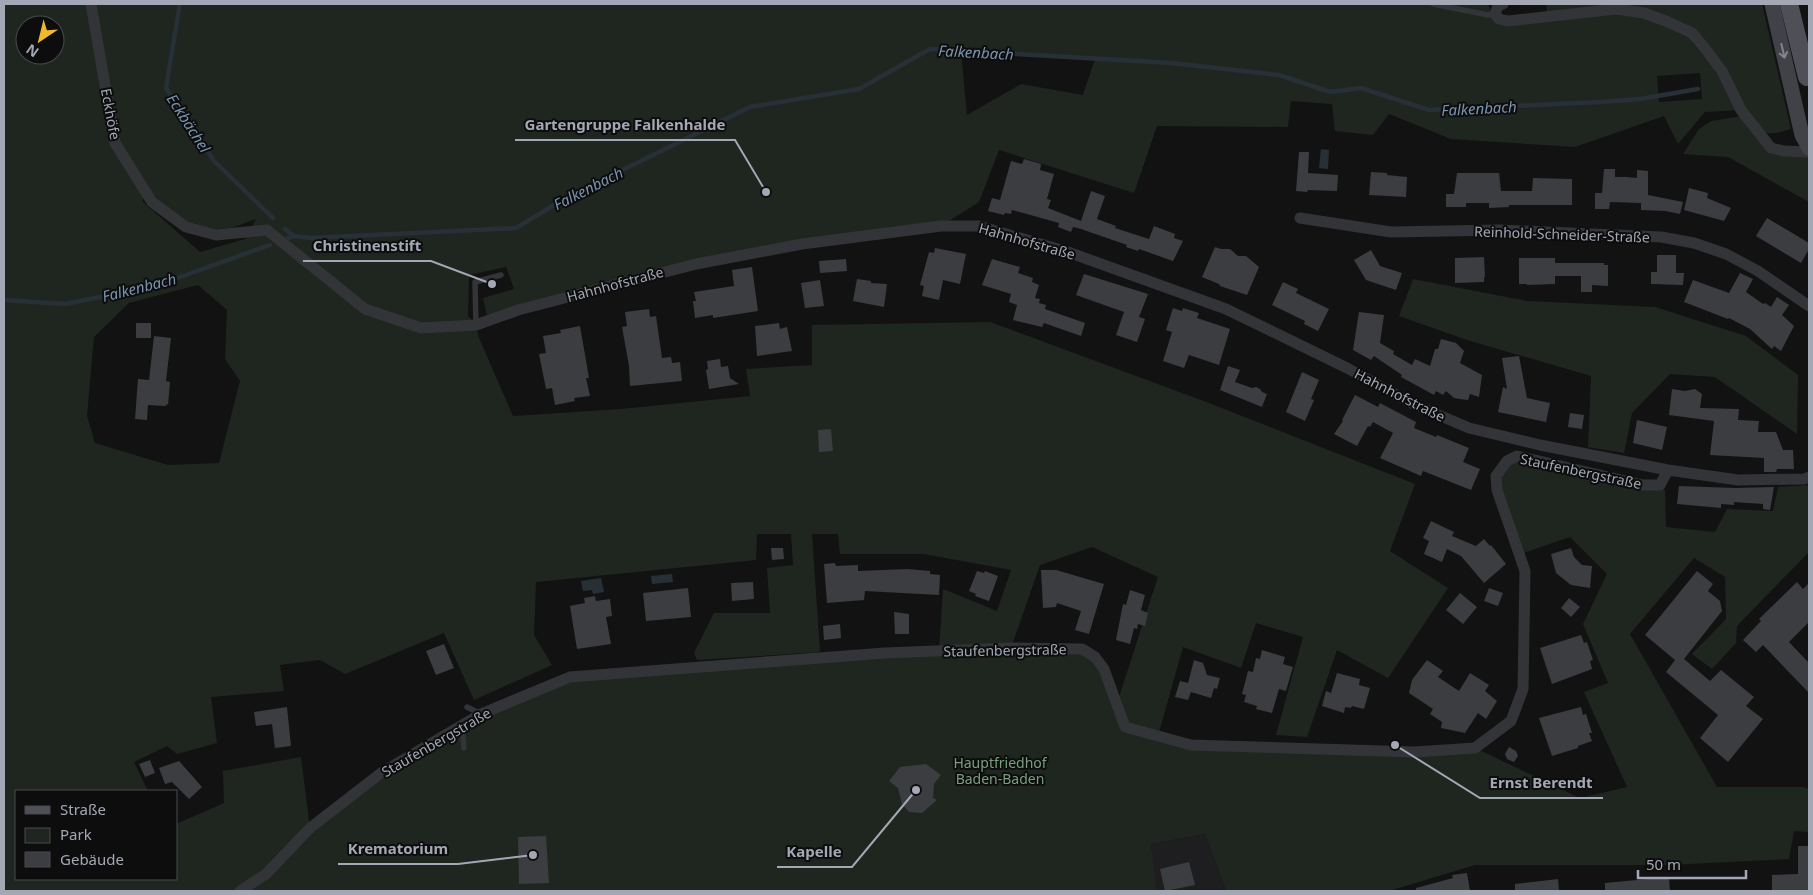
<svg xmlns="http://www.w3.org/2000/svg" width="1813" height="895" font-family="'Noto Sans',sans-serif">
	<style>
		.built { fill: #1e1e20 }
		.green { fill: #1e261f; fill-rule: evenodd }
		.water { fill: #283037 }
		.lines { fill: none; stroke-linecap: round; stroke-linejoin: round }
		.stream { stroke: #283037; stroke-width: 4.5 }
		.building { fill: #3c3d40 }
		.lane { stroke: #333438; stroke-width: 5.5 }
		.street { stroke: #333438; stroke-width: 11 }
		.secondary { stroke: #414248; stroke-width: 15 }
		.primary { stroke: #4f5057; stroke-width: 18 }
		.oneway { stroke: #81848e }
		.labels { text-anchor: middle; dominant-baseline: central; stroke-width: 4; stroke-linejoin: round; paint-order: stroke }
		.street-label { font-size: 14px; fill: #a3a8b4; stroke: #0d0d0e }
		.park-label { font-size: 14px; fill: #7a9f7e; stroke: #0d0d0e }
		.water-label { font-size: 15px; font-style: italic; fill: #7a94af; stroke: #0d0d0e }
		.leader { fill: none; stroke: #a3a8b4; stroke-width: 2 }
		.callout-dot { fill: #a3a8b4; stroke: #0d0d0e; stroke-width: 2 }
		.callout-label { font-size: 15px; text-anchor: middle; font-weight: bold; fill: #a3a8b4; stroke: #0d0d0e; stroke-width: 4; stroke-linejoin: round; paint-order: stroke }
	</style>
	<rect width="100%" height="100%" fill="#121213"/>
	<!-- built -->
	<path class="built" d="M 1205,834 L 1226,891 L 1157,891 L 1151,844 Z"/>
	<!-- green -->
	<path class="green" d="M 4,4 L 1488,4 L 1492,15 L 1548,18 L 1546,4 L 1762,4 L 1791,129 C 1760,138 1760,134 1741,110 L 1705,112 L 1678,144 L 1664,116 L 1575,147 L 1451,139 L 1389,114 L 1373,135 L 1335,131 L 1332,104 L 1291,101 L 1288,127 L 1157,126 L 1134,193 L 999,150 L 979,202 L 941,226 L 802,244 L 488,320 L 483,298 L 514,289 L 506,267 L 469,275 L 468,316 L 476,325 L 479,338 L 513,416 L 621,409 L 750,396 L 746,369 L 812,365 L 812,325 L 990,322 L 1209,403 L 1415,484 L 1390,551 L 1448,588 L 1388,678 L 1337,650 L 1307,737 L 1276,735 L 1303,637 L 1256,623 L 1241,668 L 1183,647 L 1158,736 L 1191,745 L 1475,748 L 1580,798 L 1627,787 L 1584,692 L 1608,683 L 1583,624 L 1607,574 L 1570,537 L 1523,553 L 1496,476 L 1517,456 L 1665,490 L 1666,527 L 1715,532 L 1727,509 L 1773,511 L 1778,487 L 1809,485 L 1809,552 L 1737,626 L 1736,643 L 1712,669 L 1692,654 L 1726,619 L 1725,577 L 1694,558 L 1630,634 L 1717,787 L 1803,787 L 1809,789 L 1809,832 L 1794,831 L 1789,859 L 1669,865 L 1475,865 L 1389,891 L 1226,891 L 1205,834 L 1151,844 L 1157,891 L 4,891 ZM 25,25 L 55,25 L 55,55 L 25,55 ZM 961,51 L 1095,59 L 1083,95 L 1021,84 L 967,115 ZM 1700,73 L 1702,99 L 1659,102 L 1657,76 ZM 143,185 C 169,212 194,236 234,227 C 241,225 249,221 256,219 L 245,239 L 200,252 L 143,202 ZM 198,285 L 227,310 L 225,359 L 240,381 L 219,463 L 168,465 L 95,443 L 87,416 L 94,337 L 129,303 ZM 757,534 L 791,534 L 793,565 L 767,568 L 770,613 L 714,613 L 694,653 L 697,660 L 820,652 L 812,534 L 838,534 L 840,554 L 924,554 L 1011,570 L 997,611 L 943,589 L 939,651 L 570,677 L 454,729 L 310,828 L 301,757 L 223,771 L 224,803 L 176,824 L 176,879 L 16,879 L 16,791 L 148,791 L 134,762 L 167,746 L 177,754 L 217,743 L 211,697 L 284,691 L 280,665 L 320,660 L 345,674 L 444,633 L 474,700 L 552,665 L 534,635 L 536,582 L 756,560 ZM 1092,547 L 1158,577 L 1117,703 L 1095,657 L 1082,649 L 1011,648 L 1040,565 Z
		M 1742,116 L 1773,154 L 1809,156 L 1809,202 L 1728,157 L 1683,154 L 1699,129 L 1711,121 Z
		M 1413,279 L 1527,301 L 1655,307 L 1746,336 L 1798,375 L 1797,434 L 1715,377 L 1670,374 L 1632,413 L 1624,453 L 1588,447 L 1591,376 L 1467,340 L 1399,316 Z"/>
	<!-- water -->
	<path class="water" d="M 1321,149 L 1329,150 L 1328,169 L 1319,168 Z
		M 672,574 L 673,582 L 652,584 L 651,576 Z
		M 601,578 L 604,592 L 593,594 L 592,590 L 583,591 L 581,581 Z"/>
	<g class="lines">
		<!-- stream -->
		<path class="stream" d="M 179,4 L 179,9 L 166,88 L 214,161 L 273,218
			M 285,229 L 294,236
			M 288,238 L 294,236 L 311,238 L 516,228 L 564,199 L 750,107 L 859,89 L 930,49 L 1172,63 L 1279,75 L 1330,92 L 1361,88 L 1429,110 L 1601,102 L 1640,99 L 1698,89
			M 4,300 L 65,304 L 152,287 L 270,245"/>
	</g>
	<!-- building -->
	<path class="building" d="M 1299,152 L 1309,152 L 1308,173 L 1338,175 L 1337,191 L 1308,190 L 1307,192 L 1296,191 Z
		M 1024,159 L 1041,164 L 1040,170 L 1054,174 L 1047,199 L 1051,200 L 1048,208 L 1081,221 L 1091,191 L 1105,196 L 1097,219 L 1116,226 L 1115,228 L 1149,239 L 1154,226 L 1175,234 L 1174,238 L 1183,241 L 1173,261 L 1139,249 L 1138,251 L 1126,247 L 1127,245 L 1081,229 L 1073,227 L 1071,232 L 1058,227 L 1059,223 L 1012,210 L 1011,214 L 1005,213 L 1004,215 L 988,211 L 992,198 L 1000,200 L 1011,161 L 1022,164 Z
		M 1604,169 L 1615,169 L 1615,177 L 1626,177 L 1637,178 L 1637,170 L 1648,171 L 1648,195 L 1683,202 L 1680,214 L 1665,211 L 1641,210 L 1641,203 L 1610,202 L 1609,209 L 1595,209 L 1595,193 L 1602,193 Z
		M 1371,172 L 1387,173 L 1387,175 L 1407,177 L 1406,197 L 1369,195 Z
		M 1457,173 L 1499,173 L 1501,191 L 1532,191 L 1533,178 L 1572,179 L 1572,205 L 1509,205 L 1509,207 L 1489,208 L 1489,203 L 1466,203 L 1466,207 L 1446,207 L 1446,194 L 1454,194 Z
		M 1689,188 L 1708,193 L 1707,198 L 1731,208 L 1724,221 L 1684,210 Z
		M 1767,218 L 1809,243 L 1809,249 L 1801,263 L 1756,236 Z
		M 1215,247 L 1221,249 L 1230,249 L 1238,256 L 1246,256 L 1259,267 L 1247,295 L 1220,286 L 1219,284 L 1202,277 Z
		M 935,248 L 966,254 L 960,284 L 943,280 L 939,300 L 922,296 L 924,286 L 920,285 L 929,252 L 934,253 Z
		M 1371,250 L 1380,266 L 1402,273 L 1396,290 L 1366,280 L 1354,260 Z
		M 1657,255 L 1676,255 L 1676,273 L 1684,273 L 1683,285 L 1651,284 L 1651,272 L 1657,272 Z
		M 1484,257 L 1485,277 L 1484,277 L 1484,282 L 1455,283 L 1455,258 Z
		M 1519,258 L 1555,258 L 1555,263 L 1604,263 L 1604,265 L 1608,265 L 1608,286 L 1592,285 L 1592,292 L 1581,292 L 1581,276 L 1555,276 L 1555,284 L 1527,285 L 1527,284 L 1519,284 Z
		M 846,259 L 847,271 L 820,273 L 819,261 Z
		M 992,259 L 1020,267 L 1018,273 L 1033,278 L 1032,282 L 1039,285 L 1035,298 L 1040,299 L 1039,303 L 1046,305 L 1045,309 L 1085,323 L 1081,336 L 1044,323 L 1042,327 L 1013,320 L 1017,305 L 1009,302 L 1011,294 L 982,285 Z
		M 752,267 L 758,311 L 713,318 L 713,315 L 695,318 L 693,301 L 696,301 L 694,292 L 734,286 L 732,270 Z
		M 1740,273 L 1753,279 L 1746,292 L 1763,304 L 1765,303 L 1771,307 L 1777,297 L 1789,305 L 1782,315 L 1794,326 L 1781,351 L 1774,346 L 1772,349 L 1750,329 L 1729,318 L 1728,319 L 1684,302 L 1693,280 L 1729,293 Z
		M 1084,274 L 1148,294 L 1139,317 L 1145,319 L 1137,342 L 1116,335 L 1124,312 L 1076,295 Z
		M 857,279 L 871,281 L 871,283 L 887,284 L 884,307 L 853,301 Z
		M 820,280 L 824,306 L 805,308 L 801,283 Z
		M 1283,282 L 1298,289 L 1296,293 L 1329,309 L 1318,331 L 1304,324 L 1305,321 L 1272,305 Z
		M 1173,308 L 1182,311 L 1183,308 L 1199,313 L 1197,318 L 1230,329 L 1219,365 L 1189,355 L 1184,368 L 1163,361 L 1172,332 L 1166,330 Z
		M 649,309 L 650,317 L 656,316 L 662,358 L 671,357 L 672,363 L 680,362 L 682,381 L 630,386 L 629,366 L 622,327 L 627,326 L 625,312 Z
		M 1359,312 L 1384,315 L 1380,343 L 1394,351 L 1393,354 L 1412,365 L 1415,359 L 1430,366 L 1435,349 L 1438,349 L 1441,339 L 1456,343 L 1464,351 L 1460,363 L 1482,375 L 1479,397 L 1470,394 L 1468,400 L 1460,399 L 1454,398 L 1446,391 L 1443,395 L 1436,391 L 1434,395 L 1401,377 L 1402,375 L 1374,356 L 1371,360 L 1353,350 Z
		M 136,323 L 151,323 L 151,338 L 136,338 Z
		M 779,323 L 780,329 L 787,327 L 792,351 L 757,356 L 755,326 Z
		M 580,326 L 589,378 L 586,378 L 590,396 L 574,398 L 575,401 L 555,405 L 552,388 L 546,389 L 539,354 L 546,353 L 543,336 L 561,333 L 560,330 Z
		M 154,336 L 171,338 L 166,381 L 170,382 L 168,405 L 166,404 L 166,406 L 148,405 L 147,420 L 135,419 L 138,379 L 149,380 Z
		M 1519,356 L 1527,398 L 1550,403 L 1546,422 L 1498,412 L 1503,387 L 1507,389 L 1502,358 Z
		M 720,359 L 721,367 L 728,366 L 730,378 L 739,384 L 709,389 L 706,370 L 708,369 L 707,361 Z
		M 1228,366 L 1240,370 L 1235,382 L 1252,388 L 1256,387 L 1260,389 L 1262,392 L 1267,394 L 1262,407 L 1220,390 Z
		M 1302,372 L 1319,380 L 1311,399 L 1314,400 L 1305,421 L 1286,412 Z
		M 1672,389 L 1685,391 L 1695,389 L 1702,394 L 1700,408 L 1739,409 L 1738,420 L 1759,421 L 1758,432 L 1776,432 L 1783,450 L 1793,450 L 1794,469 L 1777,469 L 1776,472 L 1764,472 L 1764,458 L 1710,455 L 1714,421 L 1669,415 Z
		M 1355,395 L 1378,407 L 1380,403 L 1416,422 L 1414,428 L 1436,437 L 1437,435 L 1469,448 L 1463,462 L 1480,469 L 1471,490 L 1423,471 L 1421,476 L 1380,458 L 1393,433 L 1373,422 L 1370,427 L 1368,426 L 1357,446 L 1334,434 L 1343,421 L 1342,420 Z
		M 1570,413 L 1584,415 L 1582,429 L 1568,427 Z
		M 1637,420 L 1667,427 L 1662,450 L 1633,443 Z
		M 831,429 L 833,451 L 819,452 L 818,430 Z
		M 1679,486 L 1735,488 L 1774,487 L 1770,510 L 1763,509 L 1763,504 L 1734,502 L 1734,505 L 1721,504 L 1721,508 L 1677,504 Z
		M 1431,521 L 1454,532 L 1452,536 L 1476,546 L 1484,539 L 1490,546 L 1491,545 L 1506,564 L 1484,583 L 1461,556 L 1447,549 L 1442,562 L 1424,554 L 1429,541 L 1423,538 Z
		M 771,548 L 783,548 L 784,559 L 772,560 Z
		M 1571,548 L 1574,557 L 1582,565 L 1592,566 L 1590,588 L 1571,585 L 1556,573 L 1551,554 Z
		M 835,563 L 836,566 L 858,565 L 858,571 L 907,569 L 930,571 L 930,574 L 940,575 L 939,595 L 865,591 L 864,600 L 827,603 L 824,564 Z
		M 1041,570 L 1056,570 L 1104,584 L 1089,634 L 1075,630 L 1081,611 L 1057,603 L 1056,607 L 1043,608 Z
		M 977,571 L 984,573 L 985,571 L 998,576 L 989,601 L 975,596 L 976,594 L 969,591 Z
		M 1697,571 L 1713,584 L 1708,591 L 1720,601 L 1722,611 L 1684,659 L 1710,681 L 1721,670 L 1754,697 L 1746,706 L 1763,719 L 1728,762 L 1700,738 L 1718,715 L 1666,672 L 1675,660 L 1645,635 Z
		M 753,582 L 754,599 L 732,601 L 731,583 Z
		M 1797,582 L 1803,589 L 1809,583 L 1809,622 L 1789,642 L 1809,663 L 1809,693 L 1763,645 L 1756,652 L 1743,640 L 1761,621 L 1759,619 Z
		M 688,588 L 691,617 L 646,621 L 643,593 Z
		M 1489,588 L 1503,593 L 1498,606 L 1484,601 Z
		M 1130,590 L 1145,595 L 1141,610 L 1148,613 L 1145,626 L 1138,624 L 1137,629 L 1134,628 L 1130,644 L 1116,640 L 1123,604 L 1126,605 Z
		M 1460,593 L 1477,607 L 1463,624 L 1446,610 Z
		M 595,596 L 596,601 L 610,599 L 612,616 L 606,617 L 611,644 L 577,649 L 570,606 L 585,603 L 584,598 Z
		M 1569,598 L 1580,607 L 1571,617 L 1561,608 Z
		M 894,612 L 909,614 L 909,634 L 895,634 Z
		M 840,624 L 841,638 L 824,640 L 823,626 Z
		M 1581,635 L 1584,643 L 1587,642 L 1593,660 L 1590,661 L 1592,669 L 1552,684 L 1540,648 Z
		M 444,644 L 454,668 L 436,675 L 426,651 Z
		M 1262,650 L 1285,657 L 1283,664 L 1293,667 L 1286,691 L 1279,689 L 1272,713 L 1256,709 L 1257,706 L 1244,702 L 1246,695 L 1242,694 L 1248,671 L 1253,672 L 1256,658 L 1260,659 Z
		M 1194,660 L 1203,663 L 1207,675 L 1220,678 L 1217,689 L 1214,688 L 1211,698 L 1191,692 L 1188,700 L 1175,697 L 1180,681 L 1188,683 Z
		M 1427,660 L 1443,671 L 1438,677 L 1459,691 L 1470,673 L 1489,685 L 1485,691 L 1497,701 L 1486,719 L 1478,713 L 1465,733 L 1441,728 L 1442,722 L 1430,714 L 1433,709 L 1409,693 L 1412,680 Z
		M 1337,673 L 1360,679 L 1359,685 L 1370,688 L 1364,709 L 1352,706 L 1351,708 L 1345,707 L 1344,713 L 1322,706 L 1326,691 L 1331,693 Z
		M 287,707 L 291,746 L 275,748 L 272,724 L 256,726 L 254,712 Z
		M 1581,707 L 1583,715 L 1586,714 L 1592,733 L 1589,733 L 1592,741 L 1578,746 L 1578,748 L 1552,756 L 1539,718 Z
		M 1509,747 L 1516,751 L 1518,756 L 1514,762 L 1507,759 L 1505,754 Z
		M 150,760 L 155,773 L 145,777 L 139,764 Z
		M 179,761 L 202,787 L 189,799 L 172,782 L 165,784 L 159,768 Z
		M 926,764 L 941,775 L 934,784 L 933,798 L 937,800 L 922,813 L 909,812 L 902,804 L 898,788 L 889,781 L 900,767 Z
		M 546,836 L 549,883 L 519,884 L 518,837 Z
		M 1798,846 L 1809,846 L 1809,891 L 1772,891 L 1772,875 L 1798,874 Z
		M 1189,862 L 1195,885 L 1165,891 L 1160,869 Z
		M 1467,873 L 1470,891 L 1416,891 L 1416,888 L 1453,878 L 1452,875 Z
		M 1669,877 L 1670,891 L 1605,891 L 1605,883 Z
		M 1558,879 L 1559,891 L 1515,891 L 1515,884 Z"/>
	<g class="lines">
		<!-- lane -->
		<path class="lane" d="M 1433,4 L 1488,15 L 1495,14
			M 476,325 L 475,282 L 501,275
			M 467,707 L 481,714
			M 462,726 L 464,748"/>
		<!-- street -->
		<path class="street" d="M 91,4 L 115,143 L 152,202 L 186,227 L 216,235 L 267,230 L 365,309 L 421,328 L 476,325 L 518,310 L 696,264 L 802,244 L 941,226 L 979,226 L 1068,252 L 1226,309 L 1347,368 L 1413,404 L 1469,428 L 1540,445 L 1668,470 L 1738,480 L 1804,479 L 1809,477
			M 1503,4 L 1498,6 L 1495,14 L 1499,19 L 1508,21 L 1616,9 L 1644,13 L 1668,22 L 1692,33 L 1704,47 L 1722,71 L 1741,110 L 1771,148 L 1784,151 L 1809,152
			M 1300,218 L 1391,232 L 1500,230 L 1661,237 L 1694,243 L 1726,254 L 1758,271 L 1809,306
			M 240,891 L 266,874 L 310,828 L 381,773 L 481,714 L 570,677 L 885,653 L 1011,648 L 1082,649 L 1095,657 L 1104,669 L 1125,727 L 1191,745 L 1415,752 L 1475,748 L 1511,721 L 1523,689 L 1525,571 L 1497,490 L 1496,476 L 1507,461 L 1517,456 L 1643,485 L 1660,485 L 1668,470"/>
		<!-- secondary -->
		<path class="secondary" d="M 1772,4 L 1802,135 L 1809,148"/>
		<!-- primary -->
		<path class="primary" d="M 1789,4 L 1807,77"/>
	</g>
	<!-- one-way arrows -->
	<defs><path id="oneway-shaft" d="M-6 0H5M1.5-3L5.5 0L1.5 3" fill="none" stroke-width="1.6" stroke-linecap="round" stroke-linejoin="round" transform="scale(1.25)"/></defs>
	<use class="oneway" href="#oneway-shaft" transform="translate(1783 51) rotate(77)"/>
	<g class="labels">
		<!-- street labels -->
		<g class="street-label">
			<text transform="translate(111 114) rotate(79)">Eckhöfe</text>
			<text transform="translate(1562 234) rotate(2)">Reinhold-Schneider-Straße</text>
			<text transform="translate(1027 241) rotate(16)">Hahnhofstraße</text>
			<text transform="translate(615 284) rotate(-15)">Hahnhofstraße</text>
			<text transform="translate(1400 395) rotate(27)">Hahnhofstraße</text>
			<text transform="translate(1581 471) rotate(12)">Staufenbergstraße</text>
			<text transform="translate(1005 650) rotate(-1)">Staufenbergstraße</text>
			<text transform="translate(436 742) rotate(-30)">Staufenbergstraße</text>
		</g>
		<!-- park labels -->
		<g class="park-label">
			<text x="1000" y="762">Hauptfriedhof<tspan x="1000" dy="16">Baden-Baden</tspan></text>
		</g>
		<!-- water labels -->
		<g class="water-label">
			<text transform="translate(976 52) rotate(3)">Falkenbach</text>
			<text transform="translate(1479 108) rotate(-3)">Falkenbach</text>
			<text transform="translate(189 123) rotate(57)">Eckbächel</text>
			<text transform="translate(588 188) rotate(-27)">Falkenbach</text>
			<text transform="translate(139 287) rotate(-14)">Falkenbach</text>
		</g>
	</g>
	<!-- callouts -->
	<path class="leader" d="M766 192L735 140H515M492 284L431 261H303M1395 745L1480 798H1603M533 855L458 864H338M916 790L852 867H777"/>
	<g class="callout-dot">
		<circle cx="766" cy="192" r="5"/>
		<circle cx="492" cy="284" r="5"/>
		<circle cx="1395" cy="745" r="5"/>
		<circle cx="533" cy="855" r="5"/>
		<circle cx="916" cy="790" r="5"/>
	</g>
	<g class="callout-label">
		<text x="625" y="130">Gartengruppe Falkenhalde</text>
		<text x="367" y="251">Christinenstift</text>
		<text x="1541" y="788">Ernst Berendt</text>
		<text x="398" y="854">Krematorium</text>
		<text x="814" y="857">Kapelle</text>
	</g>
	<!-- border -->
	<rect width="1813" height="895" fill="none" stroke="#a3a8b4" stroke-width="10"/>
	<!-- legend -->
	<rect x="15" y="790" width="162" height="90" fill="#0d0d0e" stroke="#494b50"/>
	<rect x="25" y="806" width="25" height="8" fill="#4f5057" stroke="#494b50"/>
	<text x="60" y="815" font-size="15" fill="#a3a8b4">Straße</text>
	<rect x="25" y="828" width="25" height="15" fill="#1e261f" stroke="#494b50"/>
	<text x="60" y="840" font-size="15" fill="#a3a8b4">Park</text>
	<rect x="25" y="852" width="25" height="15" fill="#3c3d40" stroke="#494b50"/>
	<text x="60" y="865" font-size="15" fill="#a3a8b4">Gebäude</text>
	<!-- north arrow -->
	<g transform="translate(40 40) rotate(215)"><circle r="24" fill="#0d0d0e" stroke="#494b50"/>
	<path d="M0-4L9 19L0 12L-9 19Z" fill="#f0b92d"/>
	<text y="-8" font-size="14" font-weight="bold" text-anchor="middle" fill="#a3a8b4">N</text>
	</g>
	<!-- scale -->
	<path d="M1638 870v8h108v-8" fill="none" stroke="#a3a8b4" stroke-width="2.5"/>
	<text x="1646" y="870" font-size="15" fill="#a3a8b4" stroke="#0d0d0e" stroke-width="4" paint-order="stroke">50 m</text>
</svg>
